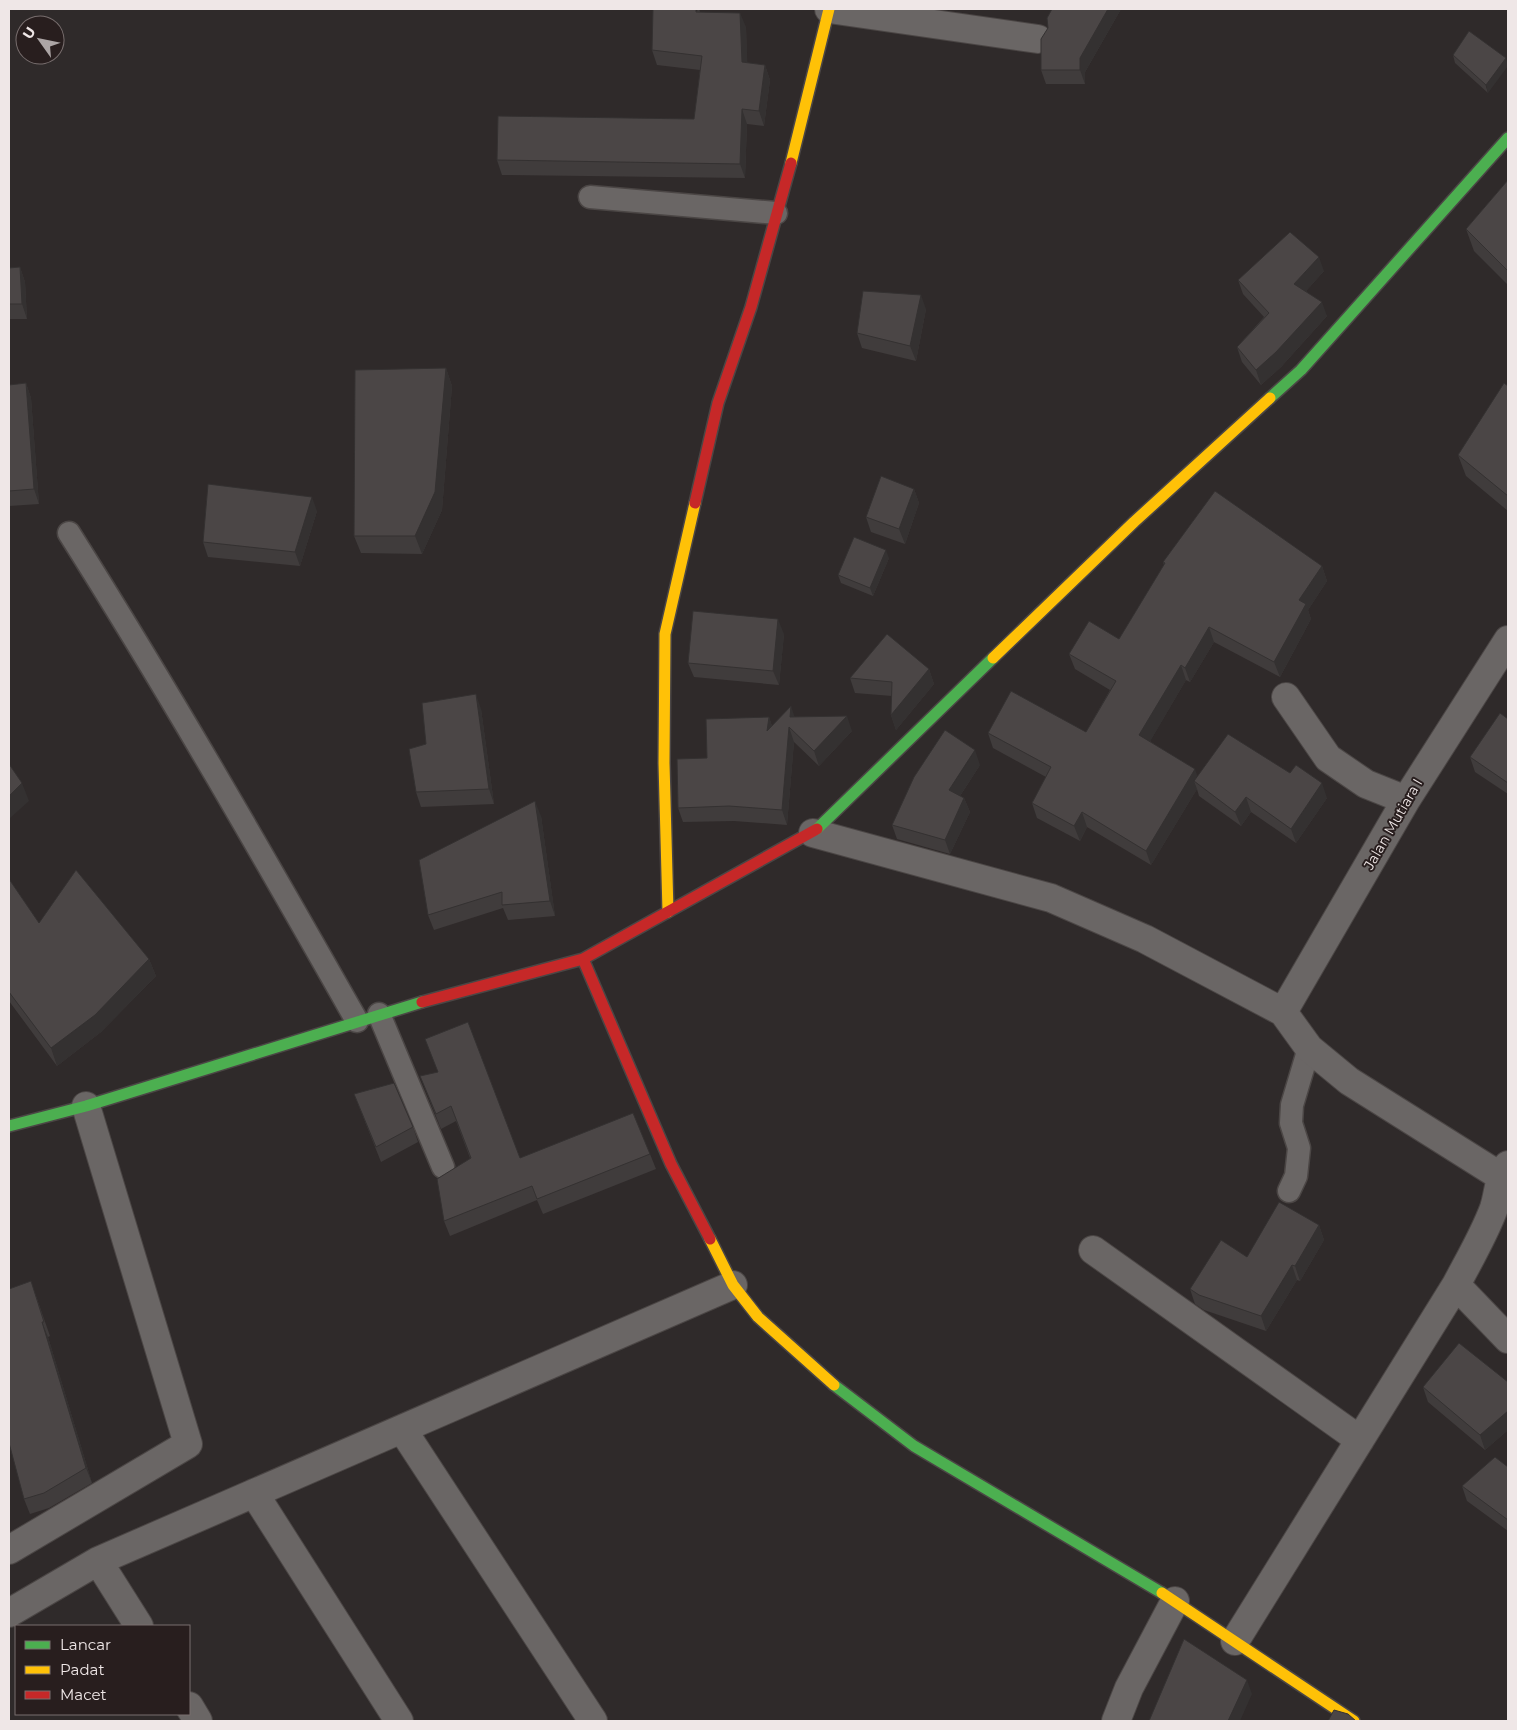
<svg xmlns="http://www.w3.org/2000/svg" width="1517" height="1730" font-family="Montserrat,sans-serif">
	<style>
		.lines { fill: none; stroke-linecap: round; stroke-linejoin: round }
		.lane-casing { stroke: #4b4645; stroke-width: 25 }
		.street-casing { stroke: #4b4645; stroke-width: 30 }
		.fast-casing { stroke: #4b4645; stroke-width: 14 }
		.slow-casing { stroke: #4b4645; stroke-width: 14 }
		.jam-casing { stroke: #4b4645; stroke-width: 14 }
		.lane { stroke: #6a6665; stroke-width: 22 }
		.street { stroke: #6a6665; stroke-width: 28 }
		.fast { stroke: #4caf50; stroke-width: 11 }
		.slow { stroke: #ffc107; stroke-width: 11 }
		.jam { stroke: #c62828; stroke-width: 11 }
		.wall { fill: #403c3c }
		.shaded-wall { fill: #343131 }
		.building { fill: #4b4646; stroke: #343131 }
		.labels { text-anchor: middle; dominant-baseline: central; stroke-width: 4; stroke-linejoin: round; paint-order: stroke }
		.street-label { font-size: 14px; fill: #efe7e7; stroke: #281e1e }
	</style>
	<rect width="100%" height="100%" fill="#2f2a2a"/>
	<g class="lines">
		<defs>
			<path id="lane" d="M 590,197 L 776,213
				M 69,533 C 170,693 264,857 357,1021
				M 379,1014 L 443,1167
				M 1289,1191 L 1296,1176 L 1299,1148 L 1291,1123 L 1292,1105 L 1309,1048"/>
			<path id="street" d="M 829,9 L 1038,39
				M 1286,697 L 1328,758 L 1366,784 L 1406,800
				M 813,833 L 1051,898 L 1145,939 L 1283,1012 L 1309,1048 L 1349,1081 L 1500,1176
				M 1283,1012 L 1406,800 L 1508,640
				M 1093,1250 L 1360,1440
				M 1456,1285 L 1508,1339
				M 402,1429 L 593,1721
				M 254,1493 L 399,1721
				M 9,1550 L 188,1444 L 86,1106
				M 98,1561 L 139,1626
				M 9,1613 L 98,1561 L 733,1285
				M 1235,1641 L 1456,1285 C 1469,1260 1484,1235 1494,1208 C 1499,1192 1498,1179 1508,1165
				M 189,1706 L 198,1721
				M 1116,1721 L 1129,1688 L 1175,1601"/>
			<path id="fast" d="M 1270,398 L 1301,370 L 1508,138
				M 817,829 L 993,658
				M 9,1126 L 86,1106 L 422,1002
				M 834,1385 L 914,1446 L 1162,1593"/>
			<path id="slow" d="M 791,163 L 829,9
				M 993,658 L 1134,522 L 1270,398
				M 668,912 L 664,763 L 665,634 L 695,503
				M 710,1239 L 733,1285 L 758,1317 L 834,1385
				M 1162,1593 L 1354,1721"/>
			<path id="jam" d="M 695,503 L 718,403 L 751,307 L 791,163
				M 583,959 L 671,1164 L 710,1239
				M 422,1002 L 583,959 L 817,829"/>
		</defs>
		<!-- lane casing -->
		<use href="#lane" class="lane-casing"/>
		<!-- street casing -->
		<use href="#street" class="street-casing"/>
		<!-- fast casing -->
		<use href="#fast" class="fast-casing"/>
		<!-- slow casing -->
		<use href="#slow" class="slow-casing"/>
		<!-- jam casing -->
		<use href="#jam" class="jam-casing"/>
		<!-- lane -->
		<use href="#lane" class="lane"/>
		<!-- street -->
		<use href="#street" class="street"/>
		<!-- fast -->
		<use href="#fast" class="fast"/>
		<!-- slow -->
		<use href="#slow" class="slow"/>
		<!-- jam -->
		<use href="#jam" class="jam"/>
	</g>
	<!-- wall -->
	<path class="wall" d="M 699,9 L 700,12 L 746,27 L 747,63 L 765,65 L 770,80 L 764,126 L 747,124 L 745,178 L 502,175 L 497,160 L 694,119 L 700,70 L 657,65 L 652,50 Z
		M 1052,9 L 1121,9 L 1085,72 L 1085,84 L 1046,84 L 1041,70 Z
		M 1469,31 L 1488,93 L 1455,63 L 1453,55 Z
		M 1508,180 L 1508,285 L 1474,251 L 1466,229 Z
		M 20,267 L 25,282 L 27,319 L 9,319 L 9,268 Z
		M 1324,271 L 1306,291 L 1327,316 L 1281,367 L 1261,385 L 1242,362 L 1237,347 L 1264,317 L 1243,294 L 1238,280 Z
		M 926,309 L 916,361 L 862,348 L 857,333 Z
		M 446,368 L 452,386 L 442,510 L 422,554 L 361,553 L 354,536 Z
		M 26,383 L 31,398 L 39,504 L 9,506 L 9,385 Z
		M 1508,386 L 1508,511 L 1466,476 L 1458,455 Z
		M 914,489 L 919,503 L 905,544 L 871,532 L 866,517 Z
		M 317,511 L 300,566 L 208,557 L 203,542 Z
		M 889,558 L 873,596 L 841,583 L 838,575 Z
		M 1163,562 L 1322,566 L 1327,581 L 1308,610 L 1311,619 L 1280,677 L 1214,642 L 1190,682 L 1186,680 L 1150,741 L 1197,776 L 1327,798 L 1296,843 L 1251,812 L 1241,826 L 1199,796 L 1197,789 L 1151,865 L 1087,827 L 1080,841 L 1037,818 L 1032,803 L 1046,777 L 993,748 L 988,733 L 1086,732 L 1110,690 L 1075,669 L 1069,654 L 1119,639 L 1164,565 Z
		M 784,634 L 779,685 L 694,677 L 688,663 Z
		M 929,669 L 934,684 L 896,730 L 891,715 L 892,696 L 855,693 L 850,678 Z
		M 481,709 L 494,804 L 421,807 L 416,792 L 426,744 Z
		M 769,717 L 772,726 L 795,717 L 852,731 L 819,766 L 794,742 L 787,825 L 734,821 L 683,822 L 678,808 L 707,758 Z
		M 1508,719 L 1508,794 L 1475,772 L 1470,757 Z
		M 980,765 L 960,796 L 964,798 L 970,812 L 950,854 L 897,839 L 892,825 Z
		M 541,816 L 555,916 L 508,920 L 503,908 L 434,930 L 428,915 Z
		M 9,879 L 39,923 L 149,959 L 156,976 L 101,1032 L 57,1066 L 9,1001 Z
		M 420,1076 L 520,1158 L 650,1154 L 656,1169 L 543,1214 L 537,1200 L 450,1236 L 444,1221 L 470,1158 L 456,1121 L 441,1129 Z
		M 354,1094 L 413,1127 L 418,1142 L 381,1162 Z
		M 1319,1225 L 1324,1240 L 1300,1281 L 1297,1280 L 1266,1331 L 1204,1310 L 1195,1304 L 1190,1289 L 1247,1257 Z
		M 36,1296 L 50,1336 L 48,1337 L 92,1483 L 49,1508 L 30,1514 L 24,1499 Z
		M 1508,1382 L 1508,1430 L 1485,1450 L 1428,1402 L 1423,1387 Z
		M 1508,1467 L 1508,1531 L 1467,1501 L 1462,1486 Z"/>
	<!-- shaded-wall -->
	<path class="shaded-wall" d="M 1108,9 L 1121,9 L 1085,72 L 1085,84 L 1080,70 L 1080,58 Z
		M 740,13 L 746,27 L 748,77 L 742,62 Z
		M 1506,58 L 1508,66 L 1488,93 L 1486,85 Z
		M 765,65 L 770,80 L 764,126 L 759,111 Z
		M 742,109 L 747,124 L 745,178 L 740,164 Z
		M 1319,257 L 1324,271 L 1300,298 L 1294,284 Z
		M 20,267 L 25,282 L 27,319 L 22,304 Z
		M 921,295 L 926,309 L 916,361 L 910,346 Z
		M 1322,302 L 1327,316 L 1281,367 L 1261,385 L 1256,370 Z
		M 446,368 L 452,386 L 442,510 L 422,554 L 415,536 Z
		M 26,383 L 31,398 L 39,504 L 34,489 Z
		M 914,489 L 919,503 L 905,544 L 899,529 Z
		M 312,497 L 317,511 L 300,566 L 295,552 Z
		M 886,550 L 889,558 L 873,596 L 870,588 Z
		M 1322,566 L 1327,581 L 1308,610 L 1311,619 L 1280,677 L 1274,662 L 1299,600 Z
		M 778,619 L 784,634 L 779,685 L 773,671 Z
		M 1209,627 L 1214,642 L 1190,682 L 1185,668 Z
		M 1181,665 L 1186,680 L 1145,750 L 1139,735 Z
		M 929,669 L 934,684 L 896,730 L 891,715 Z
		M 476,694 L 481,709 L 494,804 L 489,789 Z
		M 791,706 L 796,721 L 790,717 Z
		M 847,716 L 852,731 L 819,766 L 814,751 Z
		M 769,717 L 774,732 L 767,731 Z
		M 789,727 L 794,742 L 787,825 L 782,810 Z
		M 975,750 L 980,765 L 954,805 L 949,790 Z
		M 1195,769 L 1200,784 L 1194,781 L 1197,789 L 1151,865 L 1146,851 Z
		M 22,783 L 29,801 L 9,819 L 9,796 Z
		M 1322,783 L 1327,798 L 1296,843 L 1291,829 Z
		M 1246,797 L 1251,812 L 1241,826 L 1235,812 Z
		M 964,798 L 970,812 L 950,854 L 945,840 Z
		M 535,801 L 541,816 L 555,916 L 550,901 Z
		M 1082,812 L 1087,827 L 1080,841 L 1074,826 Z
		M 149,959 L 156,976 L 101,1032 L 57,1066 L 51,1048 Z
		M 1319,1225 L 1324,1240 L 1300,1281 L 1295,1266 Z
		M 1292,1265 L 1297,1280 L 1266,1331 L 1261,1316 Z
		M 42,1322 L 48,1337 L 92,1483 L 86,1468 Z
		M 1508,1411 L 1508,1430 L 1485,1450 L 1480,1435 Z
		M 1247,1680 L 1252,1694 L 1240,1721 L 1228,1721 Z"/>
	<!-- building -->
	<path class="building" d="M 653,9 L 696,9 L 696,12 L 740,13 L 742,62 L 765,65 L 759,111 L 742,109 L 740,164 L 497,160 L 498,116 L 694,119 L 702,56 L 652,50 Z
		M 1052,9 L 1108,9 L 1080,58 L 1080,70 L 1041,70 L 1041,39 L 1048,28 L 1047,18 Z
		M 1469,31 L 1506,58 L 1486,85 L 1453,55 Z
		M 1508,180 L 1508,271 L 1466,229 Z
		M 1290,232 L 1319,257 L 1294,284 L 1322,302 L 1276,352 L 1256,370 L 1237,347 L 1269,313 L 1238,280 Z
		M 20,267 L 22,304 L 9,304 L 9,268 Z
		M 863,291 L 921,295 L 910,346 L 857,333 Z
		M 446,368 L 435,492 L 415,536 L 354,536 L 355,370 Z
		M 26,383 L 34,489 L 9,491 L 9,385 Z
		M 1504,383 L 1508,386 L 1508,496 L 1458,455 Z
		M 881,476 L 914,489 L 899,529 L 866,517 Z
		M 208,484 L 312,497 L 295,552 L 203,542 Z
		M 1215,491 L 1322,566 L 1299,600 L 1306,604 L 1274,662 L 1209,627 L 1185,668 L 1181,665 L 1139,735 L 1195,769 L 1146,851 L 1082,812 L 1074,826 L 1032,803 L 1051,767 L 988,733 L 1011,691 L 1086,732 L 1116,681 L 1069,654 L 1089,621 L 1119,639 L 1165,563 L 1163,562 Z
		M 854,537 L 886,550 L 870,588 L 838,575 Z
		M 693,611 L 778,619 L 773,671 L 688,663 Z
		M 887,634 L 929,669 L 891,715 L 892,682 L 850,678 Z
		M 476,694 L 489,789 L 416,792 L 409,749 L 426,744 L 422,703 Z
		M 791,706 L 790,717 L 847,716 L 814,751 L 789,727 L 782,810 L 729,806 L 678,808 L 677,759 L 707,758 L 706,719 L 769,717 L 767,731 Z
		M 1500,713 L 1508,719 L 1508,783 L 1470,757 Z
		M 945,730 L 975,750 L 949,790 L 964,798 L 945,840 L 892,825 L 914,777 Z
		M 1228,734 L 1290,773 L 1296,765 L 1322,783 L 1291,829 L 1246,797 L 1235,812 L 1194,781 Z
		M 9,764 L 22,783 L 9,796 Z
		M 535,801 L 550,901 L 502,905 L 502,892 L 428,915 L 419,860 Z
		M 76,870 L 149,959 L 95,1015 L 51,1048 L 9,992 L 9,879 L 39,923 Z
		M 468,1022 L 520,1158 L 633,1113 L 650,1154 L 537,1199 L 532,1186 L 444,1221 L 437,1179 L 471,1158 L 451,1106 L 436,1114 L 420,1076 L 438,1072 L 425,1039 Z
		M 394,1083 L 413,1127 L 376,1147 L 354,1094 Z
		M 1279,1202 L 1319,1225 L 1295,1266 L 1292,1265 L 1261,1316 L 1199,1295 L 1190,1289 L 1221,1240 L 1247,1257 Z
		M 31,1281 L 44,1322 L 42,1322 L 86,1468 L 44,1493 L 24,1499 L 9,1443 L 9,1289 Z
		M 1459,1343 L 1508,1382 L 1508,1411 L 1480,1435 L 1423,1387 Z
		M 1495,1457 L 1508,1467 L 1508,1520 L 1462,1486 Z
		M 1184,1639 L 1247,1680 L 1228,1721 L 1149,1721 Z
		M 1334,1710 L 1348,1714 L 1356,1721 L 1328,1721 Z"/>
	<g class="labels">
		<!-- street labels -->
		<g class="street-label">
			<text transform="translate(1393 824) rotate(-60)">Jalan Mutiara I</text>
		</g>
	</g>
	<!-- border -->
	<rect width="1517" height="1730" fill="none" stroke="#efe7e7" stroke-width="20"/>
	<!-- legend -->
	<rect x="15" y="1625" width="175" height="90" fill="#281e1e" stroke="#786e6e"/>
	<rect x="25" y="1641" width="25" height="8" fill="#4caf50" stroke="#786e6e"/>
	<text x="60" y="1650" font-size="15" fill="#efe7e7">Lancar</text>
	<rect x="25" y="1666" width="25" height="8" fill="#ffc107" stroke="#786e6e"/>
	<text x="60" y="1675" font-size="15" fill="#efe7e7">Padat</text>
	<rect x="25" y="1691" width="25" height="8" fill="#c62828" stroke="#786e6e"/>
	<text x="60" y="1700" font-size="15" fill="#efe7e7">Macet</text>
	<!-- north arrow -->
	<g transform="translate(40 40) rotate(303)"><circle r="24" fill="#281e1e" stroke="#786e6e"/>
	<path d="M0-4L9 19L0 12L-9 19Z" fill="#aca5a5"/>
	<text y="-8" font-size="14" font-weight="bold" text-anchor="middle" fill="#efe7e7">U</text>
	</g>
</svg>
